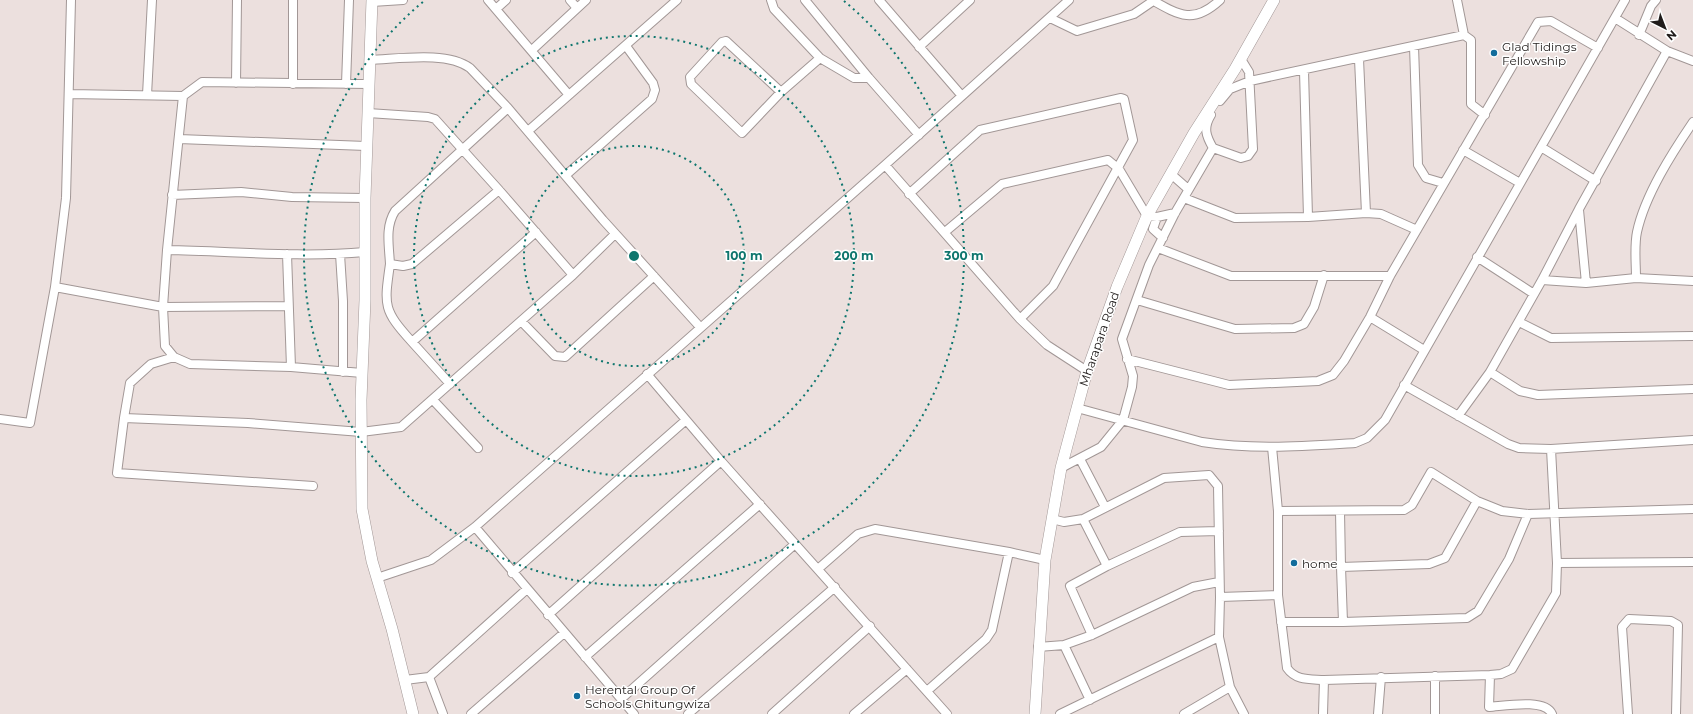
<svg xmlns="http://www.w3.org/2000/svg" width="1693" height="714" font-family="Montserrat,sans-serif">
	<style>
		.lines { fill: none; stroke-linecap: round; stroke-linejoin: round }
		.street-casing { stroke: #a29796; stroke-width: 10 }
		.secondary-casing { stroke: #a29796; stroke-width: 12 }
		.street { stroke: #fff; stroke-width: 8 }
		.secondary { stroke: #fff; stroke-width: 11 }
		.ring { fill: none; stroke: #0f766e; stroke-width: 2; stroke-dasharray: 2 4 }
		.poi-dot { fill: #126d9c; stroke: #fff; stroke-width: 1.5 }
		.labels { text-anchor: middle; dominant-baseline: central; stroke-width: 3; stroke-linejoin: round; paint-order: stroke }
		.poi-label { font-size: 12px; fill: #201c1b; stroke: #fff; text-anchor: start }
		.street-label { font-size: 12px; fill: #201c1b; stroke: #fff }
		.centre { fill: #0f766e; stroke: #fff; stroke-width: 2 }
		.ring-label { font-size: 12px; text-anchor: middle; font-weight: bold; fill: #0f766e; stroke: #fff; stroke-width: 3; stroke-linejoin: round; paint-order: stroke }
	</style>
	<rect width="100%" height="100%" fill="#ece0de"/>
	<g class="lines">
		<defs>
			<path id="street" d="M 293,0 L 293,84
				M 488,0 L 569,95
				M 570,0 L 577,8
				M 771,0 L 774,9 L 820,58 L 854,78 L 869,78
				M 805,0 L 869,78 L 919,135
				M 879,0 L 962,96
				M 1152,0 C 1180,16 1194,24 1220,0
				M 1457,0 L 1464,35
				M 372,2 L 403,0
				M 496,9 L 506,0
				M 1050,18 L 1077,31 L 1134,14 L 1153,1
				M 1615,18 L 1667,51 L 1693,61
				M 1639,35 L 1651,6 L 1656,0
				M 1414,46 L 1418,165 L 1426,178 L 1443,183
				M 919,47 L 970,0
				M 532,50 L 586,0
				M 1359,59 L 1366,213
				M 370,60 C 399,59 447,51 470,68 L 508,108 L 603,220 L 700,327
				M 1304,71 L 1308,217
				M 236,83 L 237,0
				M 346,84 L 349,0
				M 781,92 L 726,41 L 722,42 L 690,77 L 691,84 L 742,133 L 781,92 L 820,58
				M 69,94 L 183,96
				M 147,95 L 152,0
				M 1220,101 L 1230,89 L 1250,81 L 1464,35 L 1471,40 L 1471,104 L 1485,115
				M 368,113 L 428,117 L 435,119 L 499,190 L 573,275
				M 528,131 L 677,0
				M 179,139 L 366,146
				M 1541,147 L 1596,181
				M 1213,148 L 1241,158 L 1248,156 L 1253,149 L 1249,72 L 1241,59
				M 1463,150 L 1520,183
				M 885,165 L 1020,319 L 1047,345 L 1087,371
				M 1171,174 L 1188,189
				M 566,175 L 652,99 L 655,90 L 653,83 L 626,46
				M 499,190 L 412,264 L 403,266 L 390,264 C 389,245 385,227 395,211 L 508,108
				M 909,194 L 980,130 L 1121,98 L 1124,99 L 1133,140 L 1053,286 L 1020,319
				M 172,195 L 241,192 L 292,197 L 365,198
				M 1184,198 L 1235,218 L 1308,217 L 1366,213 L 1381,214 L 1417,230
				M 1579,210 L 1586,283
				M 1157,217 L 1153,229 L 1163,238
				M 945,232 L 1002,184 L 1108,160 L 1119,169 L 1147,216 L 1157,217 L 1175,213
				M 1158,248 L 1231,276 L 1390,276
				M 167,250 C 233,251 299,258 365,252
				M 287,254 L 291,367
				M 340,254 L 343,301 L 343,372
				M 1477,257 L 1534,294
				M 390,264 C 384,306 383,310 412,342
				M 1636,278 L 1693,281
				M 1542,280 L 1586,283 L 1636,278 C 1636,263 1634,246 1637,232 C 1645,195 1672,153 1693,122
				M 55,287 L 66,198 L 71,0
				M 1137,300 L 1235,329 L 1294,328 L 1304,324 L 1314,307 L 1324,275
				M 1370,317 L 1424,350
				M 521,321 L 555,356 L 565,357 L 654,276
				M 1519,322 L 1551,338 L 1693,336
				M 1127,359 L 1229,385 L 1318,381 L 1333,375 L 1344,361 L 1370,317 L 1390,276 L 1538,22 L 1551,21 L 1598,48
				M 1490,372 L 1520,391 L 1538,395 L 1693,389
				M 362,373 L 291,367 L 190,364 L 174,357 L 165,346 L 163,307 L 167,250 L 183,96 L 202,82 L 369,84
				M 647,374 L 721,461 L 947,714
				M 450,384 L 412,342 L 536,232
				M 1404,385 L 1508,444 L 1519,448 L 1551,449 L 1693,440
				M 433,400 L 478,448
				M 1077,408 L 1202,442 C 1253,450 1304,446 1355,443 L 1367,438 L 1385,420 L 1625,0
				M 1458,416 L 1490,372 L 1542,280 L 1579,209 L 1667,51
				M 124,418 L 130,383 L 151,364 L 174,357
				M 0,419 L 30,423 L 55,287 L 163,307 L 288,306
				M 1272,447 L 1278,511 L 1278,595 L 1287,668 C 1296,681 1310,679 1324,680 L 1490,675 L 1501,674 L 1512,669 L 1556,593 L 1557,563 L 1551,449
				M 1080,459 L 1105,507
				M 1061,468 L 1101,447 L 1123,420 L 1132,387 L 1133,376 L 1122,339 L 1149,265 L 1175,213 L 1213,148 C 1206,136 1203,128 1211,115
				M 313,486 L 117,473 L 124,418 L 248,423 L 361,432 L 401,427 L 573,275 L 615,234
				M 1278,511 L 1404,510 L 1412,505 L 1431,472 L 1477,501 L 1502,511 L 1528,514 L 1693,509
				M 1340,511 L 1341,567
				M 1052,519 L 1064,522 L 1083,519 L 1164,478 L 1209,475 L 1218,486 L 1220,597 L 1219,637 L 1230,687 L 1244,714
				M 1083,519 L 1107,566
				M 475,527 L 634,714
				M 1557,563 L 1693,562
				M 818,569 L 858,534 L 875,529 L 1009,552 L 1045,560
				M 512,573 L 686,420
				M 377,578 L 431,560 L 475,527 L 885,165 L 1069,0
				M 1220,597 L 1278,595
				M 548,615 L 721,461
				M 1281,622 L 1343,622 L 1341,567 L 1429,564 L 1445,558 L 1477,501
				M 1343,622 L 1467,618 L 1478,611 L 1509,559 L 1528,514
				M 1092,635 L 1070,586 L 1107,566 L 1180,532 L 1219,531
				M 1064,645 L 1090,700
				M 1038,647 L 1064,645 L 1092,635 L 1193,587 L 1219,582
				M 585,657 L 760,504
				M 1490,675 L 1489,707 C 1504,706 1545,698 1552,714
				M 1435,676 L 1435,714
				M 429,677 L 443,714
				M 405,680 L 429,677 L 527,589
				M 927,691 L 986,639 L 992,630 L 1009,552
				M 621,699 L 795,544
				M 471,714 L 564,633
				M 688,714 L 835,587
				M 772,714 L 870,626
				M 854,714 L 907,669
				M 1060,714 L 1219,637
				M 1184,714 L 1230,687
				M 1323,714 L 1324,680
				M 1378,714 L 1381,677
				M 1628,714 L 1622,627 L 1629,619 L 1671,621 L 1678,625 L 1676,714"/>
			<path id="secondary" d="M 372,0 L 365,198 L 365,300 L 361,400 L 362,509 L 372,561 L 392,629 L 413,714
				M 1035,714 L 1045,560 L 1061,468 L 1087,371 L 1117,287 L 1147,216 L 1194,133 L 1235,69 L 1274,0"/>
		</defs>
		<!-- street casing -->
		<use href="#street" class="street-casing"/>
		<!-- secondary casing -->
		<use href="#secondary" class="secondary-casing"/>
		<!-- street -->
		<use href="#street" class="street"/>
		<!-- secondary -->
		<use href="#secondary" class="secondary"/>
	</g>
	<!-- distance rings -->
	<g class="ring">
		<circle cx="634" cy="256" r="110"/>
		<circle cx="634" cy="256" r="220"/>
		<path d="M844 1A330 330 0 1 1 424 1"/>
	</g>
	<!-- markers -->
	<g class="poi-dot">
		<circle cx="1494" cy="53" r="4"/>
		<circle cx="1294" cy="563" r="4"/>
		<circle cx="577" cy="696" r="4"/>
	</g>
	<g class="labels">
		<!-- poi labels -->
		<g class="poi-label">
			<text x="1502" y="46">Glad Tidings<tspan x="1502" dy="14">Fellowship</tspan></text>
			<text x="1302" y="563">home</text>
			<text x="585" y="689">Herental Group Of<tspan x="585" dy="14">Schools Chitungwiza</tspan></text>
		</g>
		<!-- street labels -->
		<g class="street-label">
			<text transform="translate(1099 339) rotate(-71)">Mharapara Road</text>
		</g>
	</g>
	<circle cx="634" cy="256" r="6" class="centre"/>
	<g class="ring-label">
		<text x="744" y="260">100 m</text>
		<text x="854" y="260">200 m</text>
		<text x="964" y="260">300 m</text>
	</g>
	<!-- north arrow -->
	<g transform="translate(1665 28) rotate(138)" stroke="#ffffff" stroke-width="3" paint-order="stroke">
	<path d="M0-3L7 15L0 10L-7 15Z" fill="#201c1b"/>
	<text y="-6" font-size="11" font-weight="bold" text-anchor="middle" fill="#201c1b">N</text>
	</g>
</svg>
